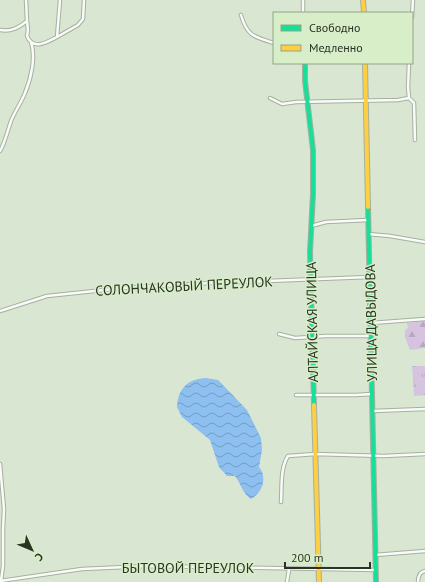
<svg xmlns="http://www.w3.org/2000/svg" width="425" height="582" font-family="'PT Sans',sans-serif">
	<style>
		.forest { fill: url(#forest-firs) }
		.park { fill: url(#park-tufts) }
		.water { fill: url(#water-waves) }
		.lines { fill: none; stroke-linecap: round; stroke-linejoin: round }
		.street-casing { stroke: #a6b0a0; stroke-width: 4.5 }
		.fast-casing { stroke: #a6b0a0; stroke-width: 6 }
		.slow-casing { stroke: #a6b0a0; stroke-width: 6 }
		.street { stroke: #f9fbf8; stroke-width: 2.5 }
		.fast { stroke: #16e098; stroke-width: 4 }
		.slow { stroke: #ffcf43; stroke-width: 4 }
		.labels { text-anchor: middle; dominant-baseline: central; stroke-width: 3; stroke-linejoin: round; paint-order: stroke }
		.street-label { font-size: 14px; fill: #2b3325; stroke: #d8eec9 }
	</style>
	<defs>
		<pattern id="forest-firs" width="22" height="20" patternUnits="userSpaceOnUse"><rect width="22" height="20" fill="#d5c3df"/><path d="M5 1l3.5 6h-7zM16 11l3.5 6h-7z" fill="#b7a8bf"/></pattern>
		<pattern id="park-tufts" width="24" height="20" patternUnits="userSpaceOnUse"><rect width="24" height="20" fill="#d5c3df"/><path d="M3 7l-1-3M5 7V3M7 7l1-3M15 17l-1-3M17 17v-4M19 17l1-3" fill="none" stroke="#b7a8bf"/></pattern>
		<pattern id="water-waves" width="16" height="10" patternUnits="userSpaceOnUse"><rect width="16" height="10" fill="#8dc0f0"/><path d="M0 5q4-4 8 0t8 0" fill="none" stroke="#739dc2"/></pattern>
	</defs>
	<rect width="100%" height="100%" fill="#d9e6d1"/>
	<!-- forest -->
	<path class="forest" d="M 425,321 L 425,348 L 410,350 L 405,337 L 405,330 L 408,328 L 407,323 Z"/>
	<!-- park -->
	<path class="park" d="M 412,366 L 425,366 L 425,395 L 414,396 Z"/>
	<!-- water -->
	<path class="water" d="M 206,378 L 218,380 L 222,384 L 247,410 L 261,438 L 262,450 L 259,467 C 268,478 262,493 251,499 C 243,494 241,484 235,476 L 227,476 L 219,467 L 210,440 L 182,417 L 177,407 C 178,388 188,379 206,378 Z"/>
	<g class="lines">
		<defs>
			<path id="street" d="M 26,0 L 27,21
				M 60,0 L 57,37 L 78,25 L 83,19 L 84,0
				M 303,13 L 303,0
				M 241,15 C 247,36 254,37 274,43
				M 412,17 L 413,0
				M 0,30 C 11,32 18,28 27,21 L 28,30 L 27,36 C 33,51 47,42 57,37
				M 409,63 L 408,87 L 409,98 L 414,103 L 415,140
				M 270,98 L 282,104 L 296,102 L 398,100 L 409,98
				M 0,151 C 4,145 8,130 11,121 C 15,111 21,103 25,93 C 31,79 36,57 31,42
				M 311,226 L 326,222 L 368,220
				M 368,234 L 390,236 L 425,242
				M 0,311 L 47,296 L 123,288 L 211,283 L 370,277
				M 371,323 L 425,319
				M 279,334 L 295,338 L 326,336 L 371,336
				M 296,395 L 356,395 L 372,394
				M 373,411 L 425,409
				M 0,464 L 4,509 L 3,529 L 3,566 L 1,581
				M 281,502 C 282,488 280,468 288,456 L 315,454 L 384,456 L 425,454
				M 375,555 L 425,551
				M 0,581 L 82,569 L 148,566 L 376,570
				M 287,582 L 289,569
				M 418,582 C 418,577 419,572 425,571"/>
			<path id="fast" d="M 305,63 L 305,81 L 313,150 L 313,194 L 310,252 L 314,405
				M 368,207 L 376,582"/>
			<path id="slow" d="M 363,0 L 364,13
				M 365,63 L 368,207
				M 314,405 L 319,582"/>
		</defs>
		<!-- street casing -->
		<use href="#street" class="street-casing"/>
		<!-- fast casing -->
		<use href="#fast" class="fast-casing"/>
		<!-- slow casing -->
		<use href="#slow" class="slow-casing"/>
		<!-- street -->
		<use href="#street" class="street"/>
		<!-- fast -->
		<use href="#fast" class="fast"/>
		<!-- slow -->
		<use href="#slow" class="slow"/>
	</g>
	<g class="labels">
		<!-- street labels -->
		<g class="street-label">
			<text transform="translate(184 286) rotate(-3)">СОЛОНЧАКОВЫЙ ПЕРЕУЛОК</text>
			<text transform="translate(312 322) rotate(-91)">АЛТАЙСКАЯ УЛИЦА</text>
			<text transform="translate(371 323) rotate(-91)">УЛИЦА ДАВЫДОВА</text>
			<text x="188" y="568">БЫТОВОЙ ПЕРЕУЛОК</text>
		</g>
	</g>
	<!-- legend -->
	<rect x="273" y="12" width="140" height="52" fill="#d8eec9" stroke="#93a387"/>
	<rect x="281" y="25" width="20" height="6" fill="#16e098" stroke="#93a387"/>
	<text x="309" y="32" font-size="12" fill="#2b3325">Свободно</text>
	<rect x="281" y="45" width="20" height="6" fill="#ffcf43" stroke="#93a387"/>
	<text x="309" y="52" font-size="12" fill="#2b3325">Медленно</text>
	<!-- north arrow -->
	<g transform="translate(32 550) rotate(134)" stroke="#d8eec9" stroke-width="3" paint-order="stroke">
	<path d="M0-3L7 15L0 10L-7 15Z" fill="#2b3325"/>
	<text y="-6" font-size="11" font-weight="bold" text-anchor="middle" fill="#2b3325">С</text>
	</g>
	<!-- scale -->
	<path d="M285 562v6h85v-6" fill="none" stroke="#2b3325" stroke-width="2"/>
	<text x="291" y="562" font-size="12" fill="#2b3325" stroke="#d8eec9" stroke-width="3" paint-order="stroke">200 m</text>
</svg>
